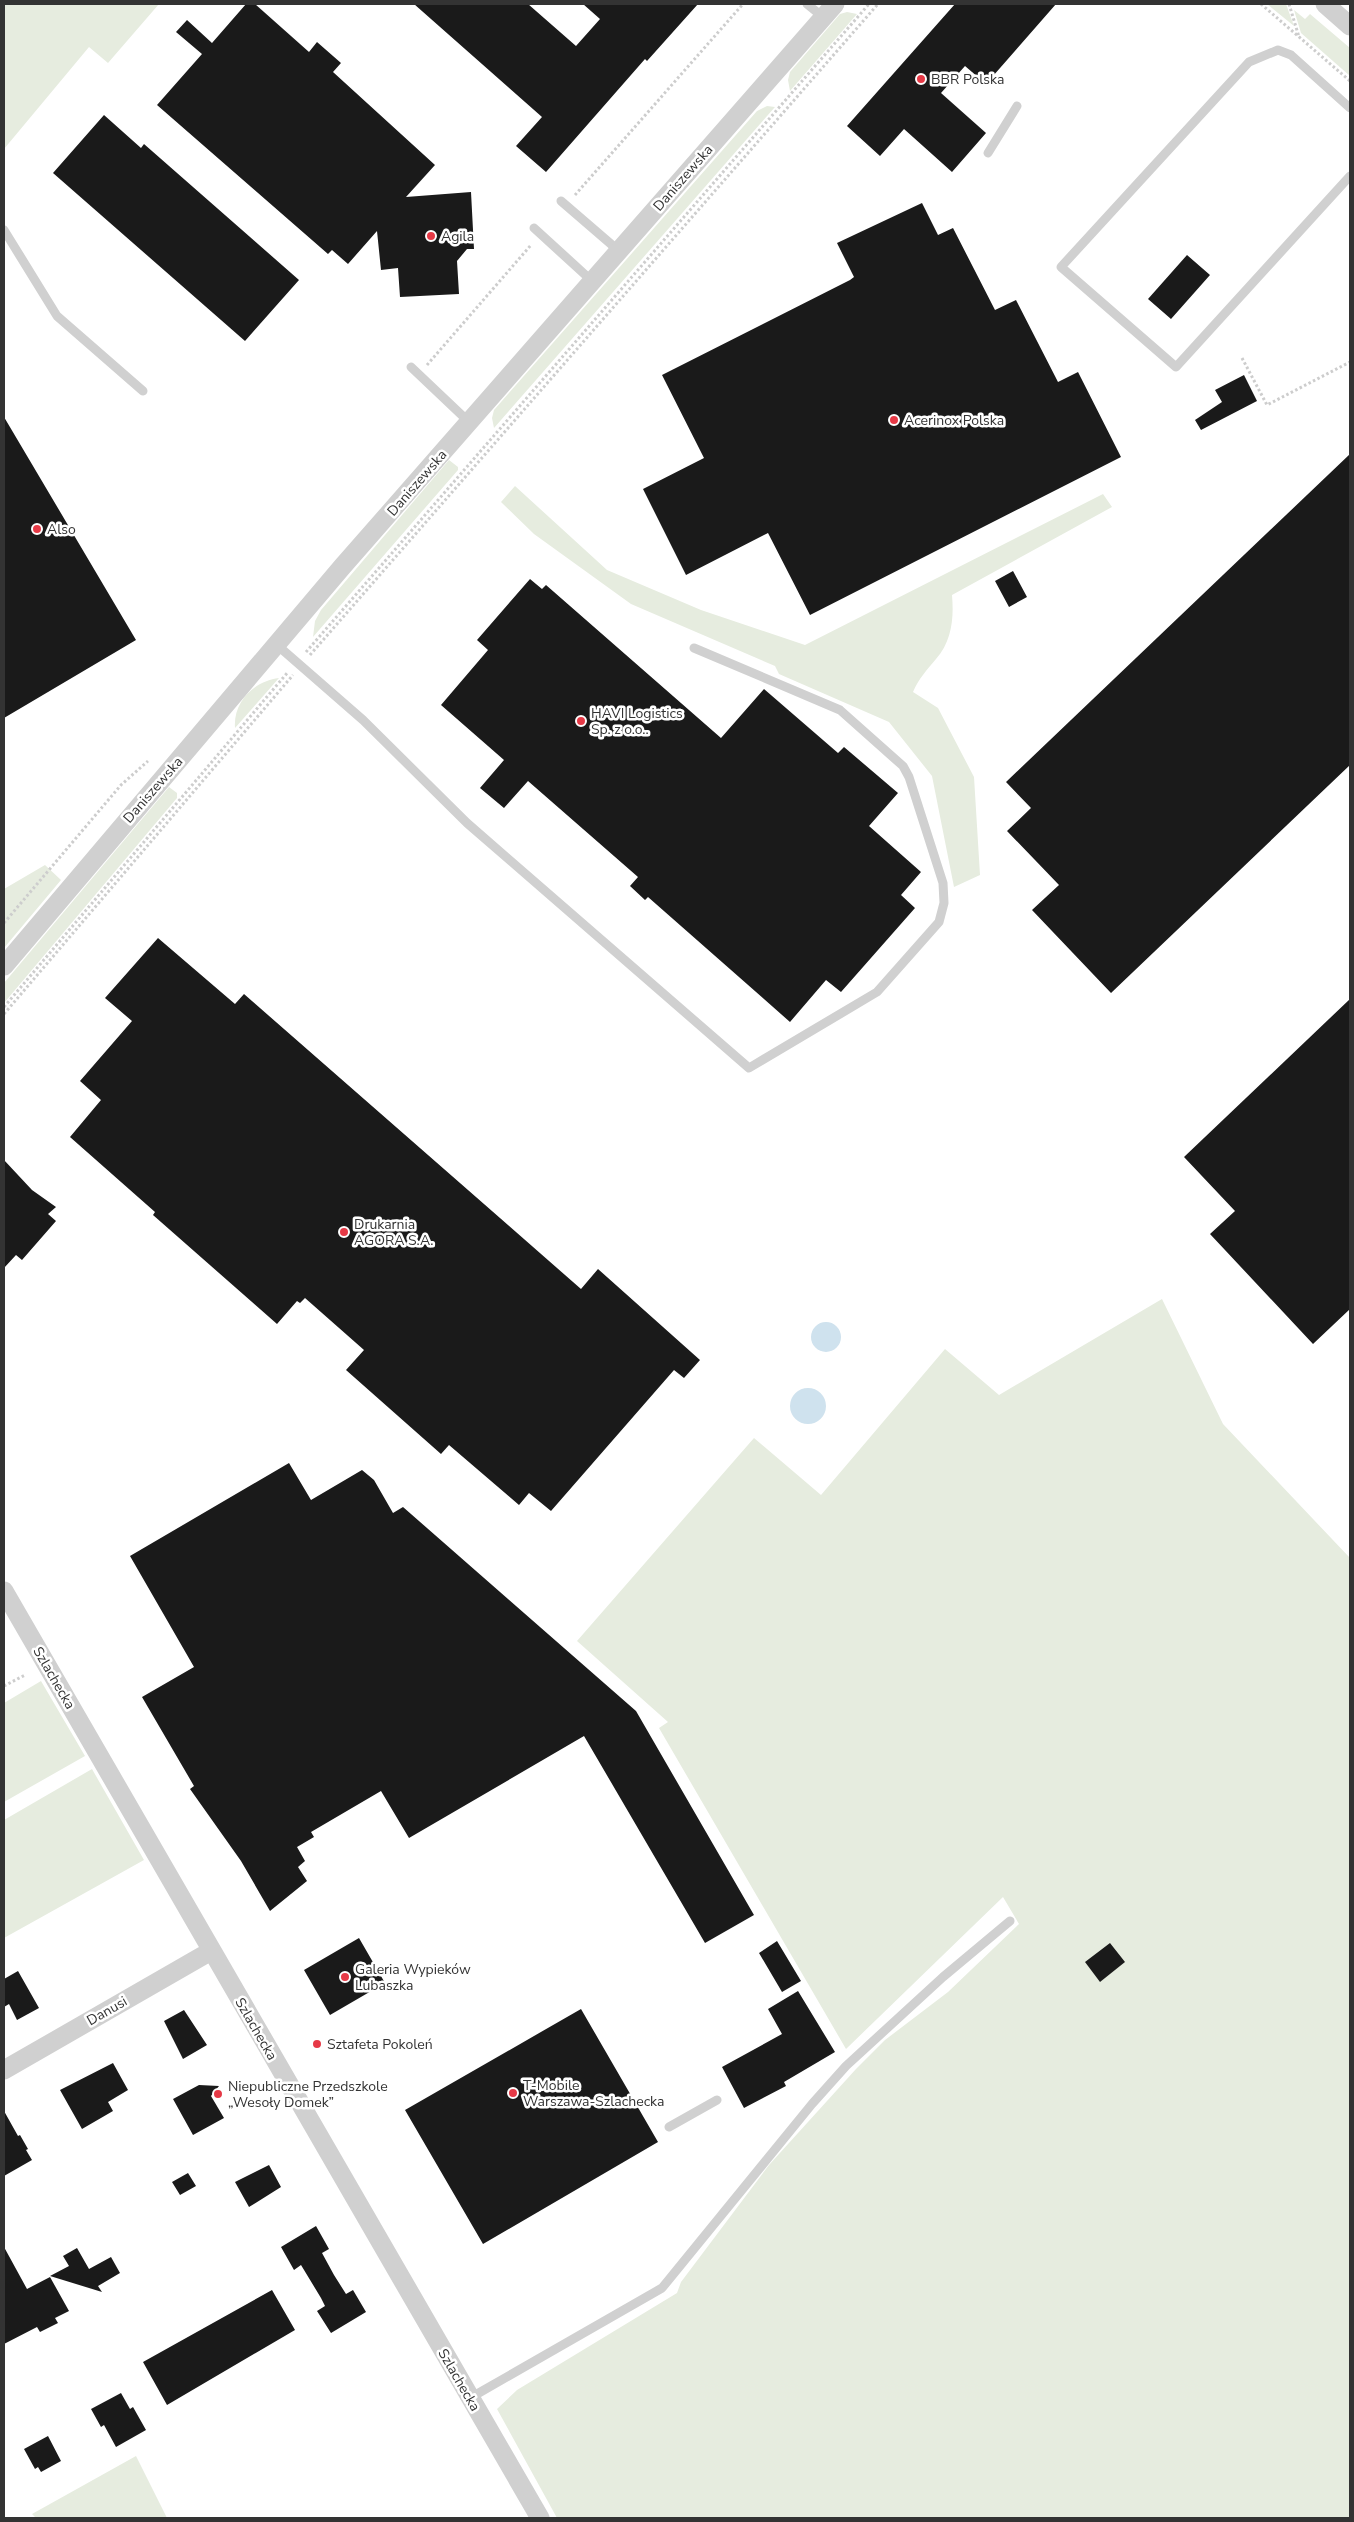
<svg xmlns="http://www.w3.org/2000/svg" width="1354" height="2522" font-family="'Nunito Sans',sans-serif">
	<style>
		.green { fill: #e6ecdf }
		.water { fill: #cfe2ee }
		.building { fill: #1a1a1a }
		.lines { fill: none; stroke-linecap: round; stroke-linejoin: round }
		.path { stroke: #cdcdcd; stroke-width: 3; stroke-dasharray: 2.5 2.5; stroke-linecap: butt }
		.lane { stroke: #d0d0d0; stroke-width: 9 }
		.street { stroke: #d0d0d0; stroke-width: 19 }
		.poi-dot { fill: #e63946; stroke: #fff; stroke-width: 2 }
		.labels { text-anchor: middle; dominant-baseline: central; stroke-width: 5; stroke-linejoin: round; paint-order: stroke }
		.poi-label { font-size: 14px; fill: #333; stroke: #fff; text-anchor: start }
		.street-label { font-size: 14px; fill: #333; stroke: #fff }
	</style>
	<rect width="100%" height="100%" fill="#fff"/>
	<!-- green -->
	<path class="green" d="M 4,4 L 159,4 L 108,63 L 89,47 L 4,149 Z
		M 1267,4 L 1286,4 L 1294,26 Z
		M 1294,10 L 1305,19 L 1310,14 L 1350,48 L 1350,76 L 1301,33 Z
		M 847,12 L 857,14 L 790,91 L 788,80 L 790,72 L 840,14 Z
		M 767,106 L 775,107 L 494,428 L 492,418 L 494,410 L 757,111 Z
		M 449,460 L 458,467 L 458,470 L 313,637 L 315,621 L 321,610 Z
		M 515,486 L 607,570 L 701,610 L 805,645 L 1103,494 L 1112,507 L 952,595 C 954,618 952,641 936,659 C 927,670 919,678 913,692 L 938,708 L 974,777 L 980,875 L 954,887 L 932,776 L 889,722 L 779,674 L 775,666 L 631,604 L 534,534 L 501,502 Z
		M 279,678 L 235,728 C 233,702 254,681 279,678 Z
		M 169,787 L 177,793 L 177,798 L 4,1003 L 4,983 Z
		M 45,865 L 61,880 L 4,948 L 4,889 Z
		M 1162,1299 L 1223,1424 L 1350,1558 L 1350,2518 L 557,2518 L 497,2409 L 517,2390 L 677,2293 L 681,2282 L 769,2165 L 856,2069 L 885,2040 L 948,1992 L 1019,1924 L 1003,1897 L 846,2049 L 659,1728 L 668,1722 L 577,1641 L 754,1438 L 821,1495 L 945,1349 L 999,1395 Z
		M 41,1681 L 85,1756 L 4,1802 L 4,1703 Z
		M 92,1769 L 144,1860 L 4,1938 L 4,1820 Z
		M 136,2456 L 167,2518 L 36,2518 L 32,2514 Z"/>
	<!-- water -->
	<path class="water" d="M811 1337a15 15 0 1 1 30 0a15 15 0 1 1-30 0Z
		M790 1406a18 18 0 1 1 36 0a18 18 0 1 1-36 0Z"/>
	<!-- building -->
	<path class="building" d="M 246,4 L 255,4 L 309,52 L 317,42 L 341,63 L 333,72 L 435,165 L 406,197 L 471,192 L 474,249 L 467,249 L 457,261 L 459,294 L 400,297 L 398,268 L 381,270 L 377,231 L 348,264 L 332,250 L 328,254 L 157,105 L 202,54 L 176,32 L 187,20 L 212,43 Z
		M 414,4 L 528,4 L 576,46 L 600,19 L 583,4 L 698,4 L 647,61 L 645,59 L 546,172 L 516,146 L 542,117 Z
		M 955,4 L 1056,4 L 986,84 L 965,66 L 941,93 L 986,133 L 952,172 L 904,129 L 880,156 L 847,126 Z
		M 104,115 L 141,148 L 144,144 L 299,280 L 245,341 L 53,173 Z
		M 922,203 L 938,235 L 953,228 L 995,310 L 1016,300 L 1058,382 L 1078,372 L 1121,457 L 810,615 L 768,533 L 686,575 L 643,489 L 704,458 L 662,375 L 850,280 L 854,277 L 837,243 Z
		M 1187,255 L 1210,275 L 1171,319 L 1148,299 Z
		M 1244,375 L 1257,401 L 1201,430 L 1195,420 L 1222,402 L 1215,390 Z
		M 4,417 L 136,640 L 4,718 Z
		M 1350,454 L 1350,765 L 1111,993 L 1032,910 L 1059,885 L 1007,831 L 1031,808 L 1006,782 Z
		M 1013,571 L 1027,597 L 1009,607 L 995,581 Z
		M 530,579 L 542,589 L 546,585 L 721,738 L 764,689 L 838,753 L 844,747 L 898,793 L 869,826 L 921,872 L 901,895 L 915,908 L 841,992 L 826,980 L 790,1022 L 648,897 L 645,900 L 630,886 L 638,877 L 528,781 L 504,808 L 480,788 L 504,760 L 441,705 L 488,650 L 477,640 Z
		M 158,938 L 235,1004 L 244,994 L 581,1289 L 598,1269 L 700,1360 L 684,1378 L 674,1370 L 551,1511 L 529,1493 L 519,1505 L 449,1445 L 441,1454 L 346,1370 L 364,1350 L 305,1298 L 300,1303 L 297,1301 L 277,1324 L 153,1215 L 155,1212 L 70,1137 L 101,1100 L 80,1081 L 132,1021 L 105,998 Z
		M 1350,999 L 1350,1309 L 1313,1344 L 1210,1234 L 1235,1211 L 1184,1157 Z
		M 4,1160 L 32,1190 L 56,1207 L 48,1214 L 56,1221 L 22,1260 L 16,1255 L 4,1268 Z
		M 289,1463 L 311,1500 L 362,1470 L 374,1480 L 393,1513 L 403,1507 L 636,1711 L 754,1915 L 705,1943 L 584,1736 L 409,1838 L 381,1791 L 311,1832 L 314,1837 L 297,1847 L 305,1861 L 298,1867 L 307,1881 L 270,1911 L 241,1861 L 190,1789 L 194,1786 L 142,1697 L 194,1667 L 130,1556 Z
		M 359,1938 L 385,1983 L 330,2015 L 304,1970 Z
		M 777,1941 L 801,1981 L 782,1992 L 759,1953 Z
		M 1110,1943 L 1125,1962 L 1100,1982 L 1085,1962 Z
		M 18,1971 L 39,2008 L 17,2020 L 9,2004 L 4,2007 L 4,1979 Z
		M 798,1991 L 835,2052 L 784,2082 L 786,2086 L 744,2108 L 722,2067 L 782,2034 L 768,2009 Z
		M 581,2009 L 658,2142 L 483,2244 L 405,2110 Z
		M 184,2010 L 207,2045 L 183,2059 L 164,2021 Z
		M 113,2063 L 128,2090 L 108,2102 L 113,2111 L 82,2129 L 60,2090 Z
		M 199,2085 L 219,2086 L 211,2096 L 224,2118 L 193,2135 L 173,2099 Z
		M 4,2111 L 18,2136 L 20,2135 L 28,2149 L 26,2150 L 32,2160 L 4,2176 Z
		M 269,2165 L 281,2187 L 249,2207 L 235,2182 Z
		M 188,2173 L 196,2186 L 180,2195 L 172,2182 Z
		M 316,2226 L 329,2249 L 322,2253 L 334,2275 L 346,2294 L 353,2290 L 366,2312 L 331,2333 L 317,2311 L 325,2306 L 321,2298 L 301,2265 L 294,2270 L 281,2247 Z
		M 4,2247 L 27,2289 L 50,2277 L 69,2311 L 55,2318 L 58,2323 L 40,2332 L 37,2327 L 4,2344 Z
		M 77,2248 L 89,2269 L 111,2257 L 120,2273 L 98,2286 L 102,2292 L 50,2276 L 69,2266 L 63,2256 Z
		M 272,2290 L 295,2330 L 167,2405 L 143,2362 Z
		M 121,2393 L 130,2409 L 133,2407 L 146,2430 L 116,2447 L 104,2425 L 101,2427 L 91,2409 Z
		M 48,2436 L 61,2461 L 41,2472 L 38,2467 L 35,2469 L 24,2449 Z"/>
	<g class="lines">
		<!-- path -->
		<path class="path" d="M 1261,4 L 1350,81
			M 1289,4 L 1299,37
			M 575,195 L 743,4
			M 1242,358 L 1267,405 L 1350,362
			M 427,365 L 531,245
			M 306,652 L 869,4
			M 310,655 L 878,4
			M 4,923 L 121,785 L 148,761
			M 4,1007 L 288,672
			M 4,1014 L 293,675
			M 4,1686 L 25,1675"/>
		<!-- lane -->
		<path class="lane" d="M 807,4 L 823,17
			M 1350,108 L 1291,55 L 1278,50 L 1249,62 L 1061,267 L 1176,367 L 1350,176
			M 988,153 L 1017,106
			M 561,201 L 619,251
			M 534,228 L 592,281
			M 4,230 L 57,316 L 143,391
			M 411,367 L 469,422
			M 277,645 L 363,720 L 467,823 L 749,1068 L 877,992 L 939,922 L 944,903 L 943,883 L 909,777 L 903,766 L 840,710 L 694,648
			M 669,2127 L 717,2100
			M 470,2398 L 662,2288 L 812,2104 L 846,2066 L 943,1977 L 1010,1921"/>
		<!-- street -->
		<path class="street" d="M 1325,4 L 1350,26
			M 4,966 L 342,567 L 835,4
			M 4,1591 L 540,2518
			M 4,2070 L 211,1951"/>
	</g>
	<!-- markers -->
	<g class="poi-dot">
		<circle cx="921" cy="79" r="5"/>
		<circle cx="431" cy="236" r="5"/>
		<circle cx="894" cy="420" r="5"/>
		<circle cx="37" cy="529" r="5"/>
		<circle cx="581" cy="721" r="5"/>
		<circle cx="344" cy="1232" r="5"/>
		<circle cx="345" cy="1977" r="5"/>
		<circle cx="317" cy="2044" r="5"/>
		<circle cx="513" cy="2093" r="5"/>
		<circle cx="218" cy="2094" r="5"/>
	</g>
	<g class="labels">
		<!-- poi labels -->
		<g class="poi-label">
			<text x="931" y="79">BBR Polska</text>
			<text x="441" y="236">Agila</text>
			<text x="904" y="420">Acerinox Polska</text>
			<text x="47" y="529">Also</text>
			<text x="591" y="713">HAVI Logistics<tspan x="591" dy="16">Sp. z o.o..</tspan></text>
			<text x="354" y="1224">Drukarnia<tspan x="354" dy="16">AGORA S.A.</tspan></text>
			<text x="355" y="1969">Galeria Wypieków<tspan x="355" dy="16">Lubaszka</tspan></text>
			<text x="327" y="2044">Sztafeta Pokoleń</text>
			<text x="523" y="2085">T-Mobile<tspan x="523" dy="16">Warszawa-Szlachecka</tspan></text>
			<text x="228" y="2086">Niepubliczne Przedszkole<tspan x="228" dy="16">„Wesoły Domek”</tspan></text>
		</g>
		<!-- street labels -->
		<g class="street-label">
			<text transform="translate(683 178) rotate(-49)">Daniszewska</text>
			<text transform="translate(417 483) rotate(-49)">Daniszewska</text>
			<text transform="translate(153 790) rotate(-49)">Daniszewska</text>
			<text transform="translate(54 1678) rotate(60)">Szlachecka</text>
			<text transform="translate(107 2011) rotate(-30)">Danusi</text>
			<text transform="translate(256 2029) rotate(60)">Szlachecka</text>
			<text transform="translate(459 2380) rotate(60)">Szlachecka</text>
		</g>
	</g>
	<!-- border -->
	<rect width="1354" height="2522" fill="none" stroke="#333333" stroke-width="10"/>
</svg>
